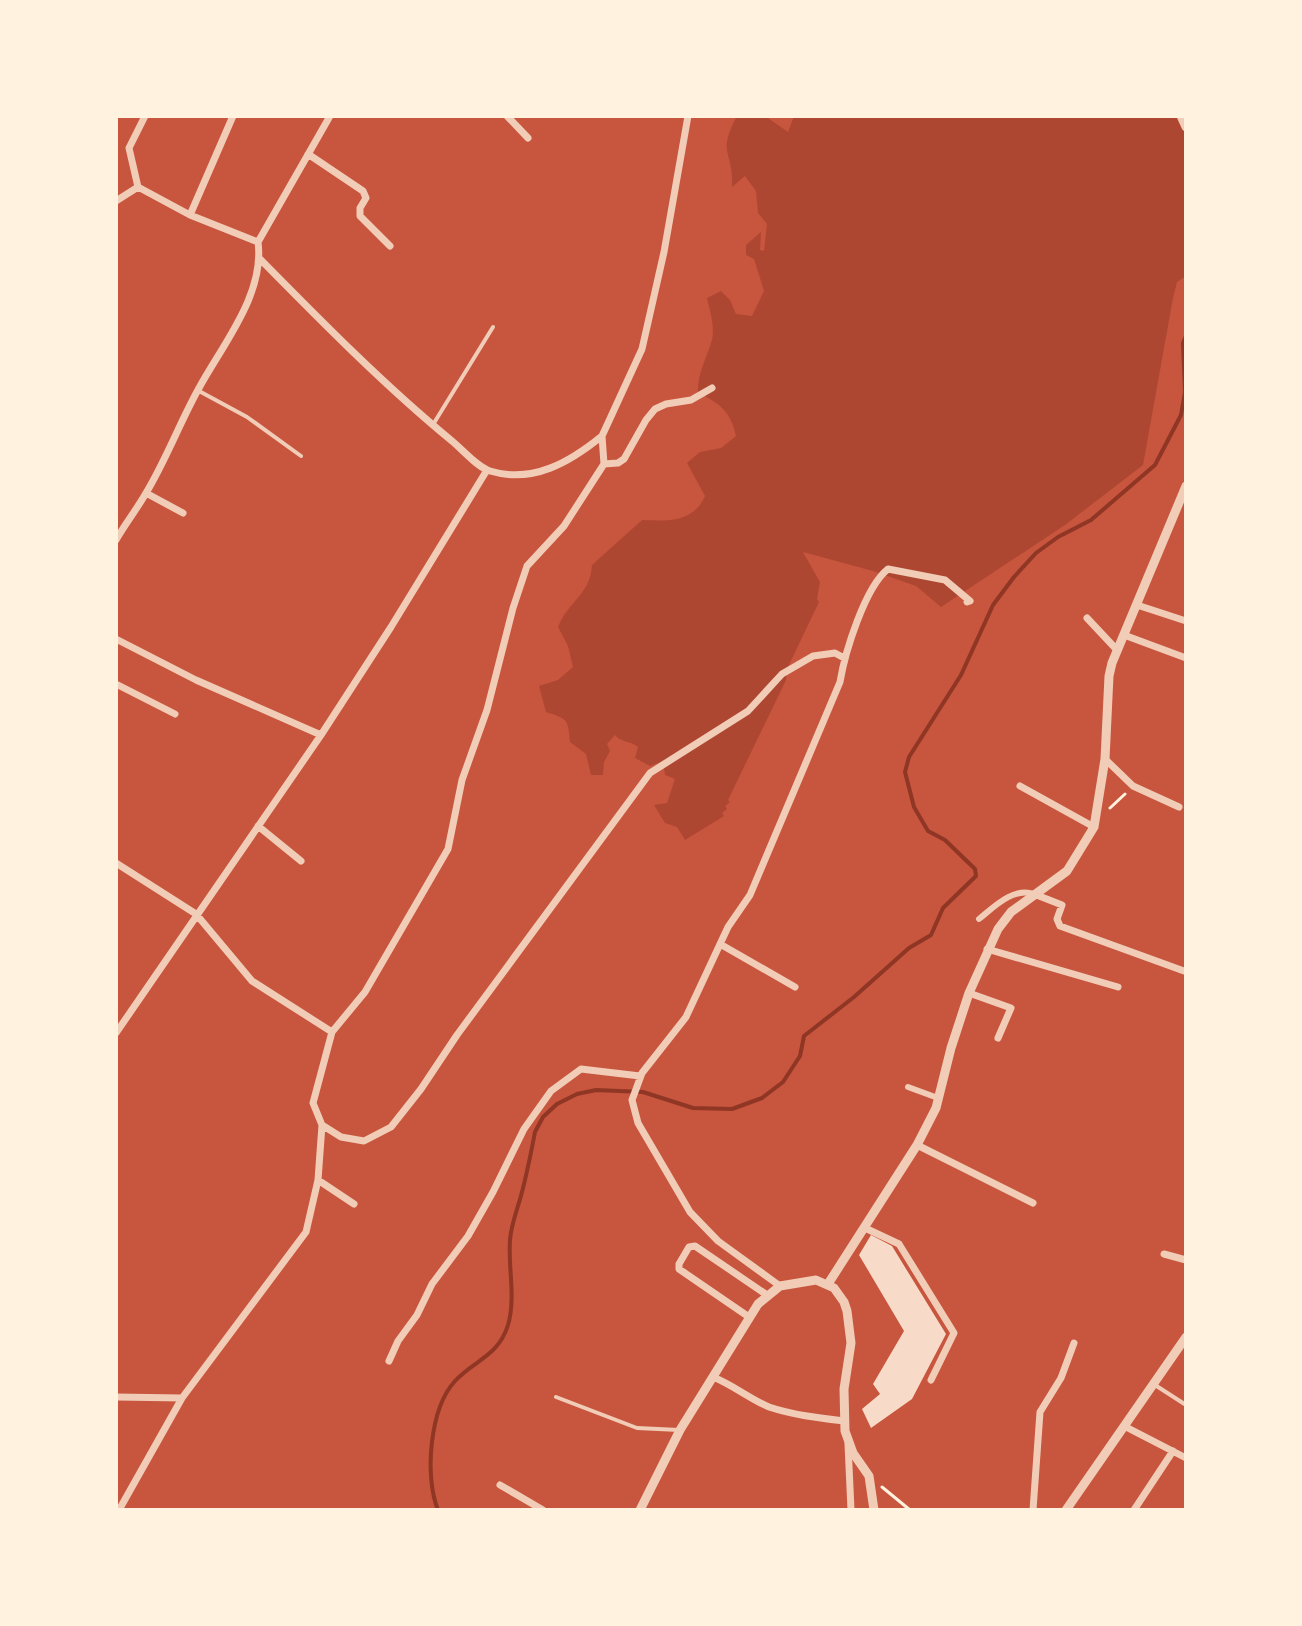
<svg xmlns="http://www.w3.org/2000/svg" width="1302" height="1626" font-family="'Fira Sans Condensed',sans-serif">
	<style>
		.green { fill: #ae4732 }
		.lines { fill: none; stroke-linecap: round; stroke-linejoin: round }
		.stream { stroke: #8f3625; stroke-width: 4 }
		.building { fill: #f7dbc8 }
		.path { stroke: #fff3e0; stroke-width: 3 }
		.service { stroke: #f1ccb7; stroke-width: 4 }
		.pedestrian { stroke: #f1ccb7; stroke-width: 6 }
		.minor { stroke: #f1ccb7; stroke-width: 7 }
		.tertiary { stroke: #f1ccb7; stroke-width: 9 }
	</style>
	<rect width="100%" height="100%" fill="#c8553d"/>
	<!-- green -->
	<path class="green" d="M 737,116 L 765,116 L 788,132 L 794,116 L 1186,116 L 1186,276 L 1177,282 L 1173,298 L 1143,465 L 1065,525 L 941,607 L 916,586 L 873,571 L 803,552 L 820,582 L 817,599 L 819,602 L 787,669 L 786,680 L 728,800 L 730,802 L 725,806 L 727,809 L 722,813 L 724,816 L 685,840 L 677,827 L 665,823 L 654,805 L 667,803 L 675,779 L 665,775 L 663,761 L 650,766 L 635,758 L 638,747 C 631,741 620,742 615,735 L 607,744 L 610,751 L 604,762 L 603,775 L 591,775 L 586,754 L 570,742 C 568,719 568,719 546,712 L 539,686 L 558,680 L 573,667 L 568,646 L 558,627 C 569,600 590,595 592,565 L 642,520 C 668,521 693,523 705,496 L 687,463 L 700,452 L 721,448 L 736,436 C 731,412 719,402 698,393 C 697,375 706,359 711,343 C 716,329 710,312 707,298 L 721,291 L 730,300 L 736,314 L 752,316 L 764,291 L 754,259 L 746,255 L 746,245 L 761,232 L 760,250 L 764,251 L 767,224 L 758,213 L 756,191 L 745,176 L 732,187 C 734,150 716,155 737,116 Z"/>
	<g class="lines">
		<!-- stream -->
		<path class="stream" d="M 438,1510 C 424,1476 430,1408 455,1381 C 474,1360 498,1357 508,1325 C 516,1297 508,1269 510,1240 C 511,1224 518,1208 522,1192 C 527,1173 531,1153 535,1132 L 543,1117 L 557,1104 L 577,1094 L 596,1090 L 643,1092 L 693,1108 L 732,1109 L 762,1098 L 783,1082 L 800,1056 L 804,1036 L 854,997 L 909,948 L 931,935 L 943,908 L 976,876 L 975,869 L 945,840 L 928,831 L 914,807 L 905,772 L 909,757 L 961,675 L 993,605 L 1014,577 L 1036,553 L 1058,537 L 1091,520 L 1155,465 L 1181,415 L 1185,392 L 1183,343 L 1186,336"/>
	</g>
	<!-- building -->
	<path class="building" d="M 871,1235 L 892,1246 L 946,1334 L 912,1399 L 871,1428 L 862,1409 L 880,1394 L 873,1384 L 904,1331 L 859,1255 Z"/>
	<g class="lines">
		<!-- path -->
		<path class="path" d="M 1110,808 L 1125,794
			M 882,1487 L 910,1510"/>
		<!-- service -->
		<path class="service" d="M 199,391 L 247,417 L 301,456
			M 434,423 L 493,327
			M 1155,1385 L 1186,1405
			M 556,1397 L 637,1428 L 679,1430"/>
		<!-- pedestrian -->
		<path class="pedestrian" d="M 979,919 C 994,907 1013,887 1034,894
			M 908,1087 L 938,1098"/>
		<!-- minor -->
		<path class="minor" d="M 507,116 L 528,138
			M 308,154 L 363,191 L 366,198 L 360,208 L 360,216 L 390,246
			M 138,187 L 190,215 L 258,242
			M 138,187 L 129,148 L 145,116
			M 116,201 L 138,187
			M 190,215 L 233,116
			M 258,242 L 330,116
			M 260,259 C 322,322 384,385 452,441 C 463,450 477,467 490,471 C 533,484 570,462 602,436
			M 604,464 L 618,463 L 624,459 L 646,420 L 655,409 L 666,404 L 691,400 L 712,388
			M 146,493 L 183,513
			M 116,540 C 125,524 137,509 146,493 C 166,460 180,422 199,388 C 223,344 265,294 258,242
			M 1137,605 L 1186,621
			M 1087,618 L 1117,650
			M 1124,635 L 1186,658
			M 116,639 L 196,680 L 321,735
			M 116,684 L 175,714
			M 1105,759 L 1133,786 L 1179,807
			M 1020,786 L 1094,827
			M 258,826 L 301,861
			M 116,863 L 196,914 L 252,981 L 332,1032
			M 1034,894 L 1062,905 L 1057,919 L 1060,926 L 1184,971
			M 720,944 L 795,987
			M 987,949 L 1118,987
			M 969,993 L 1011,1008 L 998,1038
			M 116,1033 L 321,735 L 391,627 L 487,470
			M 322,1125 L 341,1137 L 364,1141 L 391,1127 L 421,1089 L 457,1035 L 650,773 L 748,711 L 782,674 L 813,656 L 835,653 L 844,658
			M 917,1145 L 1033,1203
			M 318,1180 L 354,1204
			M 865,1228 L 899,1244 L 954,1333 L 931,1380
			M 1164,1254 L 1186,1260
			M 780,1286 L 718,1241 L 690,1212 L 638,1123 L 632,1100 L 642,1073 L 686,1017 L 728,927 L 750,895 L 840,682 C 845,652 865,587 888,569 L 945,580 L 970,601 L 967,602
			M 749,1317 L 679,1269 L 679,1264 L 689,1247 L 695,1246 L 767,1295
			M 389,1361 L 398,1341 L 417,1315 L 432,1284 L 468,1236 L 493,1192 L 524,1129 L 551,1091 L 581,1069 L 640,1076
			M 713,1377 C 733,1385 750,1399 769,1407 C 793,1415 819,1418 844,1421
			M 116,1397 L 182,1398
			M 1124,1426 L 1186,1458
			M 848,1444 L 851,1510
			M 500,1485 L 543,1510
			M 119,1510 L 182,1398 L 306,1232 L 318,1180 L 322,1125 L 313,1103 L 332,1032 L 365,992 L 448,849 L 462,780 L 487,710 L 513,608 L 527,566 L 564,526 L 604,464 L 602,436 L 642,349 L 664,252 L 688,116
			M 1033,1510 L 1040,1412 L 1061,1378 L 1074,1343
			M 1134,1510 L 1173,1451"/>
		<!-- tertiary -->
		<path class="tertiary" d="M 1181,116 L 1186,127
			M 828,1284 L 917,1145 L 936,1108 L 951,1048 L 969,993 L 998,929 L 1011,912 L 1067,871 L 1094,827 L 1105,759 L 1109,676 L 1112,663 L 1186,486
			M 640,1510 L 680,1430 L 758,1304 L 780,1286 L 816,1280 L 834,1288 L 844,1302 L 847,1311 L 851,1343 L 844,1389 L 845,1431 L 853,1453 L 869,1476 L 874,1510
			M 1066,1510 L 1186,1337"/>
	</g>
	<!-- border -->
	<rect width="1302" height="1626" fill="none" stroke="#fff3e0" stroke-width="236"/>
</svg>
